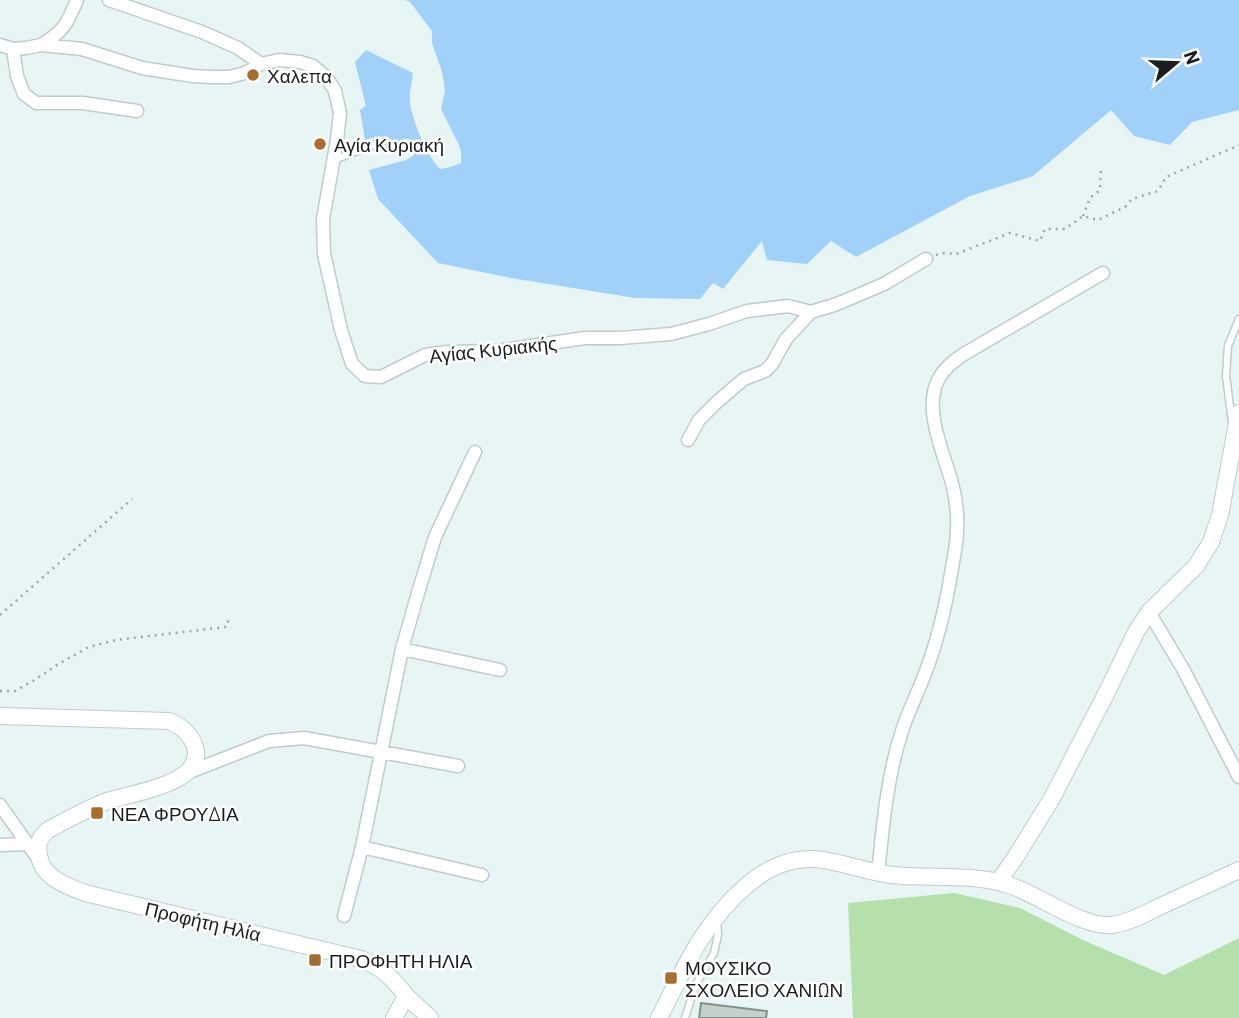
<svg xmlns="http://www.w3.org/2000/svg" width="1239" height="1018" font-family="Barlow,sans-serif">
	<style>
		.green { fill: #b5e0ac }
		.water { fill: #a1d1f8 }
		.building { fill: #c4d1ca; stroke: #84918b; stroke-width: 2 }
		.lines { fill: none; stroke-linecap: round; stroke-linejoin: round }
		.service-casing { stroke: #becdcc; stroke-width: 9 }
		.minor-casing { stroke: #becdcc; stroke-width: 15 }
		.tertiary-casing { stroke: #becdcc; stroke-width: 18 }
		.path { stroke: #9da8a8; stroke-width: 2.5; stroke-dasharray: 2 5; stroke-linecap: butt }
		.service { stroke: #fff; stroke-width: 6 }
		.minor { stroke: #fff; stroke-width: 12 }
		.tertiary { stroke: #fff; stroke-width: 16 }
		.poi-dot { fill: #a86c2e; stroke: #fff; stroke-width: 2.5 }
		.labels { text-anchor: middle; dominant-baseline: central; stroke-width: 5; stroke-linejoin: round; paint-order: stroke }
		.poi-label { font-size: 19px; fill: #191e1e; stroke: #fff; text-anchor: start }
		.street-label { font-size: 19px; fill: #191e1e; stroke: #fff }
	</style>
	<rect width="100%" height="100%" fill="#e7f6f5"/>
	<!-- green -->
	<path class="green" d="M 954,893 L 1020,908 L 1083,940 L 1164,975 L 1239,938 L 1239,1018 L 853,1018 L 848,903 Z"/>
	<!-- water -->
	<path class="water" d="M 405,0 L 1239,0 L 1239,110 L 1192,122 L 1170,145 L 1134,136 L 1111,110 L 1033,176 L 970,196 L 856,257 L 831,241 L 807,264 L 767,260 L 762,241 L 723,289 L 713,283 L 700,299 L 635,298 L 511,278 L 438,263 L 378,199 L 369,170 L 406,160 L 413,156 C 416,149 413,142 407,138 L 385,148 L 381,136 L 365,140 L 360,110 L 366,106 L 355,62 L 366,50 L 413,73 C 412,82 409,93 410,102 C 412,120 427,156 440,169 L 451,167 L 461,163 L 461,151 L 458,143 L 441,109 L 445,91 L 442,72 L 432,43 L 432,31 L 410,2 Z"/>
	<!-- building -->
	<path class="building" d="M 701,1003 L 767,1011 L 766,1018 L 699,1018 Z"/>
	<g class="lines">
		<defs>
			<path id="service" d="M 334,160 L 376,144
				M 1232,422 L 1226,376 L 1228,346 L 1239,319
				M 685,1018 L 696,984 L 714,953 L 718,935 L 717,921"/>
			<path id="minor" d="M 109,0 L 202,32 L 238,48 L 261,64
				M 0,45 L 13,49 L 26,48 L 41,45 L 82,49 L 142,68 L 193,76 L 211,77 L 229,77 L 245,73 L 261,64 L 279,60 L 300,62 L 313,66 L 327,78 L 335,91 L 340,113 L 337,140 L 323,219 L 324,254 L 341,330 L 352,364 L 365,376 L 381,377 L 425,355 L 447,352 L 497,351 L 585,338 L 620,338 L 671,334 L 709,324 L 747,311 L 788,306 L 811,312 L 837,304 L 884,284 L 926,259
				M 41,45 C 64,31 67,24 77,0
				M 13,49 L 17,76 L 24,94 L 36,103 L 83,103 L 137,111
				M 688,440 L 699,420 L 718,401 L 744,379 L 765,371 L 772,364 L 786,339 L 811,312
				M 1149,612 L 1183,669 L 1239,777
				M 402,649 L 500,670
				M 187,773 L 269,741 L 304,738 L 458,766
				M 0,805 L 39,860
				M 0,845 L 27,844
				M 362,847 L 482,875
				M 878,873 C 883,826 887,776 902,731 C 908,712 917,695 924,676 C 938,641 946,605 952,568 C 954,556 957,543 957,531 C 958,515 956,499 952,483 C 944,454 923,410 938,380 C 944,368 954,361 964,354 L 1103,273
				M 344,916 L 362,847 L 402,649 L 418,593 L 435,537 L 475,452"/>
			<path id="tertiary" d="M 0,716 L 169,721 C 181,726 191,734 195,747 C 206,784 131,793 107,801 C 86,809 67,820 48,830 C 39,839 37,843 39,855 C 42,878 67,886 85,893 L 361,959 C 383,968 391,977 405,994 C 412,1003 422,1010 430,1018
				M 998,882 L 1015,858 L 1051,800 L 1107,692 L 1136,632 L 1149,612 L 1196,566 L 1211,542 L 1220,515 L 1239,413
				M 394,1018 L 406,996
				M 659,1018 C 684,969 703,923 746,886 C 766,869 787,858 814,859 C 840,861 866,872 892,875 C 931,879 971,873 1009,885 C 1038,894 1082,928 1112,925 C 1129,923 1146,913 1161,906 C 1187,894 1213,882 1239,870"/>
		</defs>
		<!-- service casing -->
		<use href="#service" class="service-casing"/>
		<!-- minor casing -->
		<use href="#minor" class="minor-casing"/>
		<!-- tertiary casing -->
		<use href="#tertiary" class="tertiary-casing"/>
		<!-- path -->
		<path class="path" d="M 1083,216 L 1090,198 L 1100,190 L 1101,169
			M 936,255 L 942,253 L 956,254 L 1010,233 L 1040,241 L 1045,229 L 1065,229 L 1083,216 L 1098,220 L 1125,207 L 1132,199 L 1158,191 L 1166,177 L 1239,145
			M 0,615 L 132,499
			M 0,691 L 15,691 L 33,681 L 60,663 L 89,647 L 116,640 L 225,627 L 228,625 L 228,616"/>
		<!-- service -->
		<use href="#service" class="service"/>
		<!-- minor -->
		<use href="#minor" class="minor"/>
		<!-- tertiary -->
		<use href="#tertiary" class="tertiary"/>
	</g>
	<!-- markers -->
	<g class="poi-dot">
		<circle cx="253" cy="75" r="7"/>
		<circle cx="320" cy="144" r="7"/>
		<rect x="90" y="806" width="14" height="14" rx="3.5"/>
		<rect x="308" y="953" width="14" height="14" rx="3.5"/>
		<rect x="664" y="971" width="14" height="14" rx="3.5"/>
	</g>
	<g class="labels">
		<!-- poi labels -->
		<g class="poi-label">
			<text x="267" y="75">Χαλεπα</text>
			<text x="334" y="144">Αγία Κυριακή</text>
			<text x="111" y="813">ΝΕΑ ΦΡΟΥΔΙΑ</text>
			<text x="329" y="960">ΠΡΟΦΗΤΗ ΗΛΙΑ</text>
			<text x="685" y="967">ΜΟΥΣΙΚΟ<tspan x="685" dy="22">ΣΧΟΛΕΙΟ ΧΑΝΙΩΝ</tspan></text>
		</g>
		<!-- street labels -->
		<g class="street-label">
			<text transform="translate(493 349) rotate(-6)">Αγίας Κυριακής</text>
			<text transform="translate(203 921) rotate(13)">Προφήτη Ηλία</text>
		</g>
	</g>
	<!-- north arrow -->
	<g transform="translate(1176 63) rotate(71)" stroke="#ffffff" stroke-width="5" paint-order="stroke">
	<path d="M0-5L12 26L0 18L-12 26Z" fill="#191e1e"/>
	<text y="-10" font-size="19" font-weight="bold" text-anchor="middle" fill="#191e1e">N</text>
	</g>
</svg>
